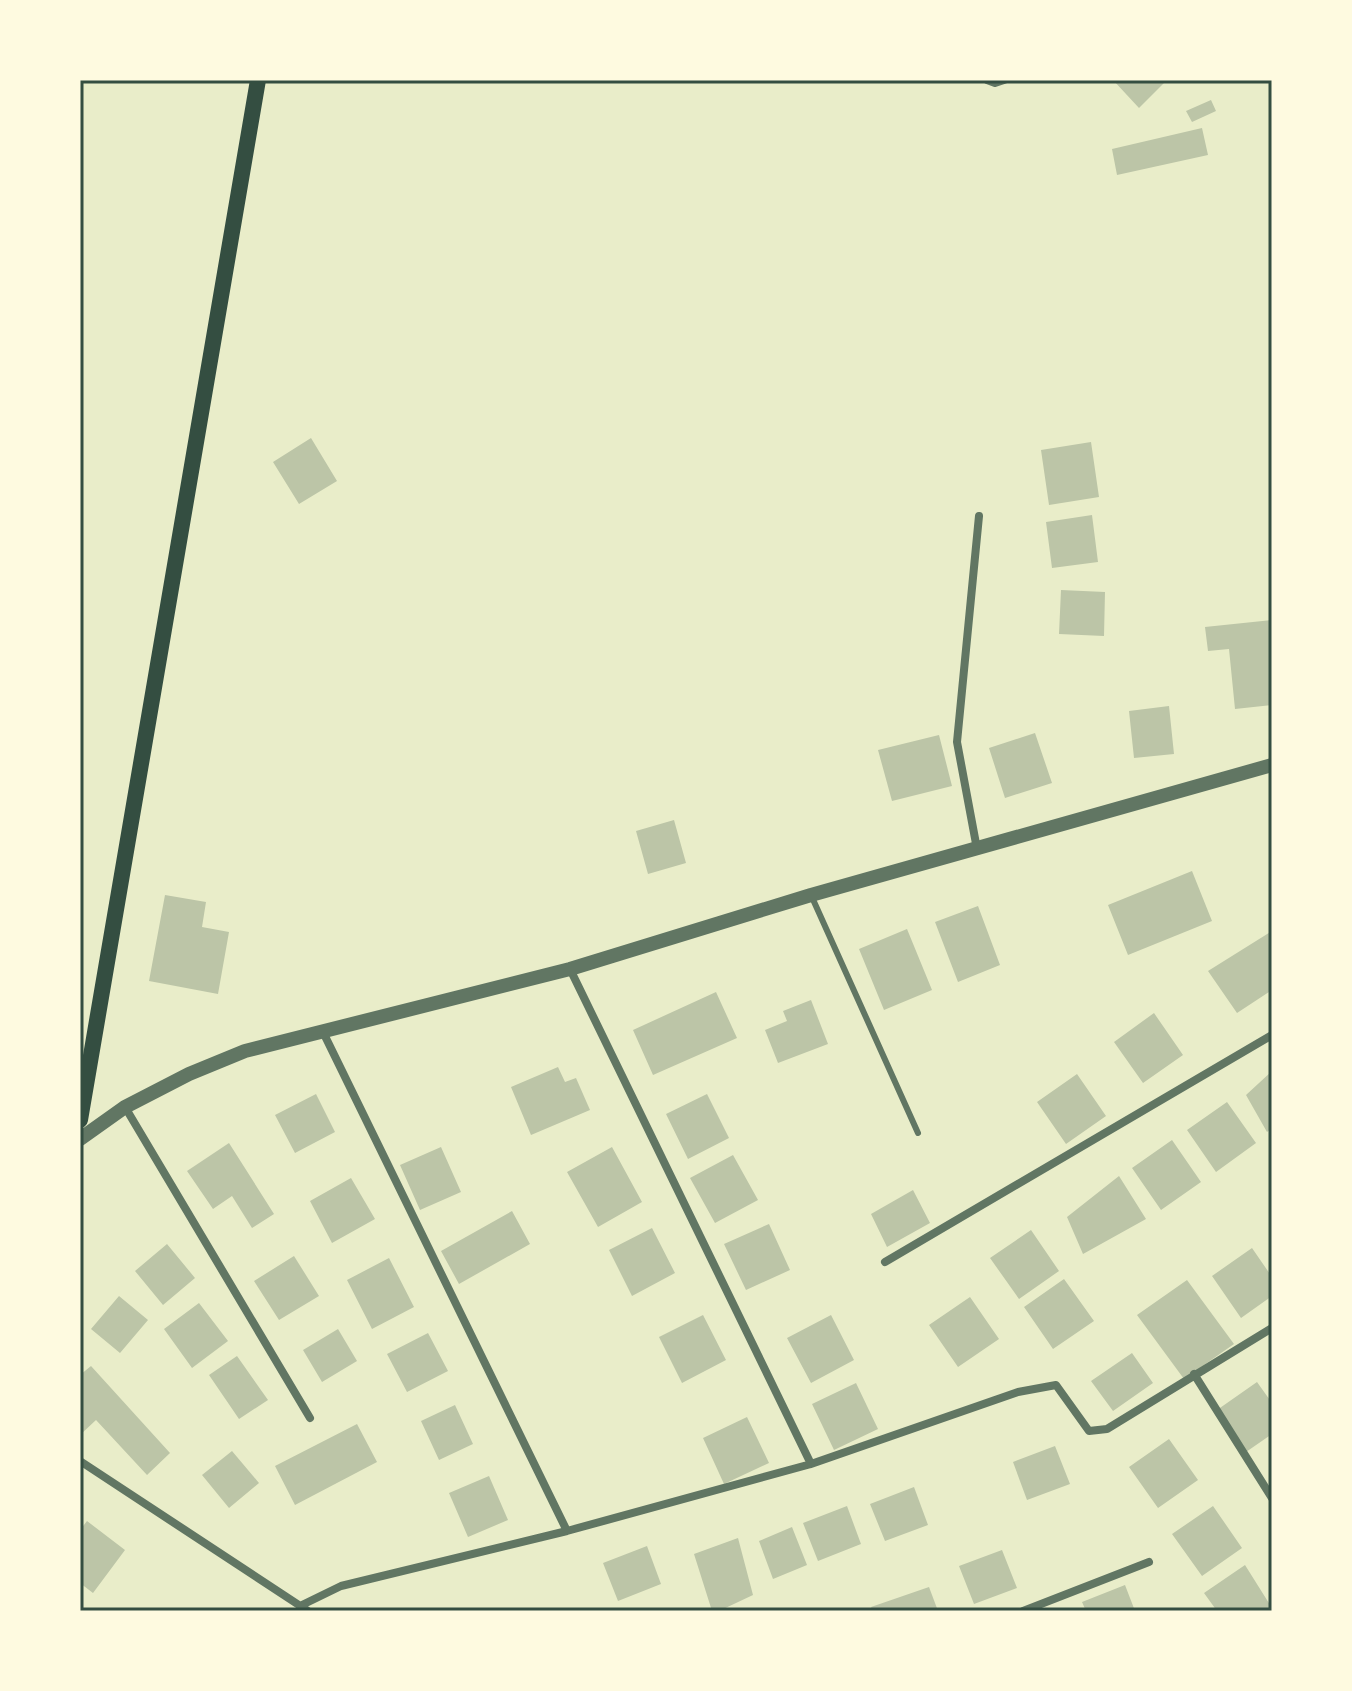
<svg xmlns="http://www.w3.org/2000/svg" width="1352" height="1691" font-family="'Source Serif 4',serif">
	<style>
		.building { fill: #bcc5a7 }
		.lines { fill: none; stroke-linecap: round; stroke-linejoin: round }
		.service { stroke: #617663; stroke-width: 6 }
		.minor { stroke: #617663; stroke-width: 8 }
		.tertiary { stroke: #617663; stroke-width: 14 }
		.secondary { stroke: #344e41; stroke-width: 16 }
		.neatline { fill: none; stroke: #344e41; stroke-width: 3 }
	</style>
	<rect width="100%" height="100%" fill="#e9edc9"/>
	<!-- building -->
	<path class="building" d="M 1113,80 L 1167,80 L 1139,108 Z
		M 1211,100 L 1216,111 L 1192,122 L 1186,111 Z
		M 1202,128 L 1208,155 L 1117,175 L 1112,149 Z
		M 311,438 L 337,481 L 299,504 L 273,462 Z
		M 1091,442 L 1099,497 L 1049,505 L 1041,450 Z
		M 1092,515 L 1098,562 L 1052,568 L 1046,522 Z
		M 1061,590 L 1105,592 L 1104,636 L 1059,634 Z
		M 1272,620 L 1272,705 L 1235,709 L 1229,649 L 1208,651 L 1205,627 Z
		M 1169,706 L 1174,754 L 1134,758 L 1129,711 Z
		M 1035,733 L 1052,783 L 1005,798 L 989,748 Z
		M 939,735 L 952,786 L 892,801 L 878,750 Z
		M 674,820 L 686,863 L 648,874 L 636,831 Z
		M 1192,871 L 1212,921 L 1128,955 L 1108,905 Z
		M 165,895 L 206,902 L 202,927 L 229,932 L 218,994 L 149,981 Z
		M 978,906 L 1000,965 L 958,982 L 935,922 Z
		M 907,929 L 932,990 L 884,1010 L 859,949 Z
		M 1272,931 L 1272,990 L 1237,1013 L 1208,971 Z
		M 716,992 L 737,1038 L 653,1075 L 633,1030 Z
		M 811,1000 L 828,1044 L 778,1063 L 765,1030 L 787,1021 L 783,1011 Z
		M 1154,1013 L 1183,1055 L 1143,1083 L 1114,1042 Z
		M 558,1067 L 565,1082 L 576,1078 L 590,1110 L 531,1135 L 511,1087 Z
		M 1272,1071 L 1272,1128 L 1267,1132 L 1246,1095 Z
		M 1077,1074 L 1106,1116 L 1066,1144 L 1037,1102 Z
		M 316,1094 L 335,1132 L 295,1153 L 275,1115 Z
		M 707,1094 L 729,1138 L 688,1159 L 666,1114 Z
		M 1227,1102 L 1256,1143 L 1216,1172 L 1187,1130 Z
		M 1172,1140 L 1201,1182 L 1161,1210 L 1132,1168 Z
		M 229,1143 L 274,1214 L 252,1228 L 232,1196 L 213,1209 L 187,1171 Z
		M 441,1147 L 461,1192 L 420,1210 L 400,1165 Z
		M 612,1147 L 642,1202 L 598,1227 L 567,1172 Z
		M 733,1155 L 758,1200 L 715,1223 L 690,1178 Z
		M 1119,1176 L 1146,1219 L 1083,1254 L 1067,1217 Z
		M 351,1178 L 375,1219 L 332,1243 L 310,1201 Z
		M 913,1190 L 930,1223 L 887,1247 L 871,1214 Z
		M 512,1211 L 530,1244 L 459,1284 L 441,1251 Z
		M 769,1224 L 790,1270 L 746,1290 L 724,1244 Z
		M 652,1228 L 675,1273 L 632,1296 L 609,1250 Z
		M 1031,1230 L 1059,1271 L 1019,1299 L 990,1258 Z
		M 167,1244 L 195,1278 L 163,1305 L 135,1271 Z
		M 1252,1248 L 1272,1277 L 1272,1296 L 1241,1318 L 1212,1276 Z
		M 294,1256 L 319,1296 L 279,1320 L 254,1281 Z
		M 389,1258 L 414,1307 L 372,1329 L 347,1280 Z
		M 1064,1279 L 1094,1321 L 1053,1349 L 1024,1307 Z
		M 1187,1280 L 1234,1344 L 1184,1379 L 1137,1315 Z
		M 119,1296 L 148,1320 L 120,1353 L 91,1329 Z
		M 970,1297 L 999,1339 L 958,1367 L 929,1325 Z
		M 199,1303 L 228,1341 L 192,1368 L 164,1329 Z
		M 703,1315 L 726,1360 L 682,1383 L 659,1337 Z
		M 831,1315 L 854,1360 L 811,1383 L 787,1338 Z
		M 338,1329 L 357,1361 L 322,1382 L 303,1350 Z
		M 428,1333 L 448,1371 L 407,1392 L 387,1354 Z
		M 1132,1353 L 1153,1383 L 1113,1411 L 1091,1381 Z
		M 237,1356 L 268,1400 L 239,1419 L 209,1375 Z
		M 91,1366 L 170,1453 L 147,1475 L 96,1420 L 80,1435 L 80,1375 Z
		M 1257,1382 L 1272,1403 L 1272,1434 L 1246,1452 L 1217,1410 Z
		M 856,1383 L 878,1429 L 834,1450 L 812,1404 Z
		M 455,1405 L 473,1444 L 439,1460 L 421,1421 Z
		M 747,1417 L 769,1463 L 724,1484 L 703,1438 Z
		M 357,1424 L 377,1462 L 295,1505 L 275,1466 Z
		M 1169,1439 L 1198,1480 L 1158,1508 L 1129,1467 Z
		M 1055,1446 L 1070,1484 L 1027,1500 L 1013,1462 Z
		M 232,1451 L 259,1483 L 229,1508 L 202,1475 Z
		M 489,1476 L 508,1520 L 468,1537 L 449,1493 Z
		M 914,1487 L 928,1525 L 885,1541 L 870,1504 Z
		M 847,1506 L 861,1544 L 818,1561 L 803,1523 Z
		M 1213,1506 L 1242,1548 L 1202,1576 L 1172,1534 Z
		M 87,1521 L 125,1550 L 93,1593 L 80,1583 L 80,1530 Z
		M 792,1527 L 807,1565 L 773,1579 L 759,1541 Z
		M 738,1538 L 753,1595 L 719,1611 L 712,1611 L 694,1554 Z
		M 647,1546 L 661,1584 L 618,1601 L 603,1563 Z
		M 1002,1550 L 1017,1588 L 974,1604 L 959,1566 Z
		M 1245,1565 L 1272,1608 L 1268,1611 L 1217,1611 L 1204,1593 Z
		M 1125,1585 L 1135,1611 L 1086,1611 L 1082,1602 Z
		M 929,1587 L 938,1611 L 873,1611 L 871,1607 Z"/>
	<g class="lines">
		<!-- service -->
		<path class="service" d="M 811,895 L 918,1133"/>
		<!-- minor -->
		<path class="minor" d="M 987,80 L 995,83 L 1004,80
			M 977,849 L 957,742 L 979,516
			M 570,969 L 811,1464
			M 323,1032 L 567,1531
			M 125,1107 L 310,1418
			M 885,1262 L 1272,1035
			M 1194,1374 L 1272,1498
			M 80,1461 L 308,1611
			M 302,1605 L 341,1586 L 567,1531 L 811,1464 L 1018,1392 L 1056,1385 L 1089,1431 L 1107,1429 L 1272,1328
			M 1023,1611 L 1149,1562"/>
		<!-- tertiary -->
		<path class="tertiary" d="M 80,1139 L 125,1107 L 189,1074 L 245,1051 L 570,969 L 811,895 L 1272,765"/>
		<!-- secondary -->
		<path class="secondary" d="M 80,1120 L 258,80"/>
	</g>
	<!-- border -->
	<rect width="1352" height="1691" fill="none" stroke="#fefae0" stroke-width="164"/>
	<rect x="82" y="82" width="1188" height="1527" class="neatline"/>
</svg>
